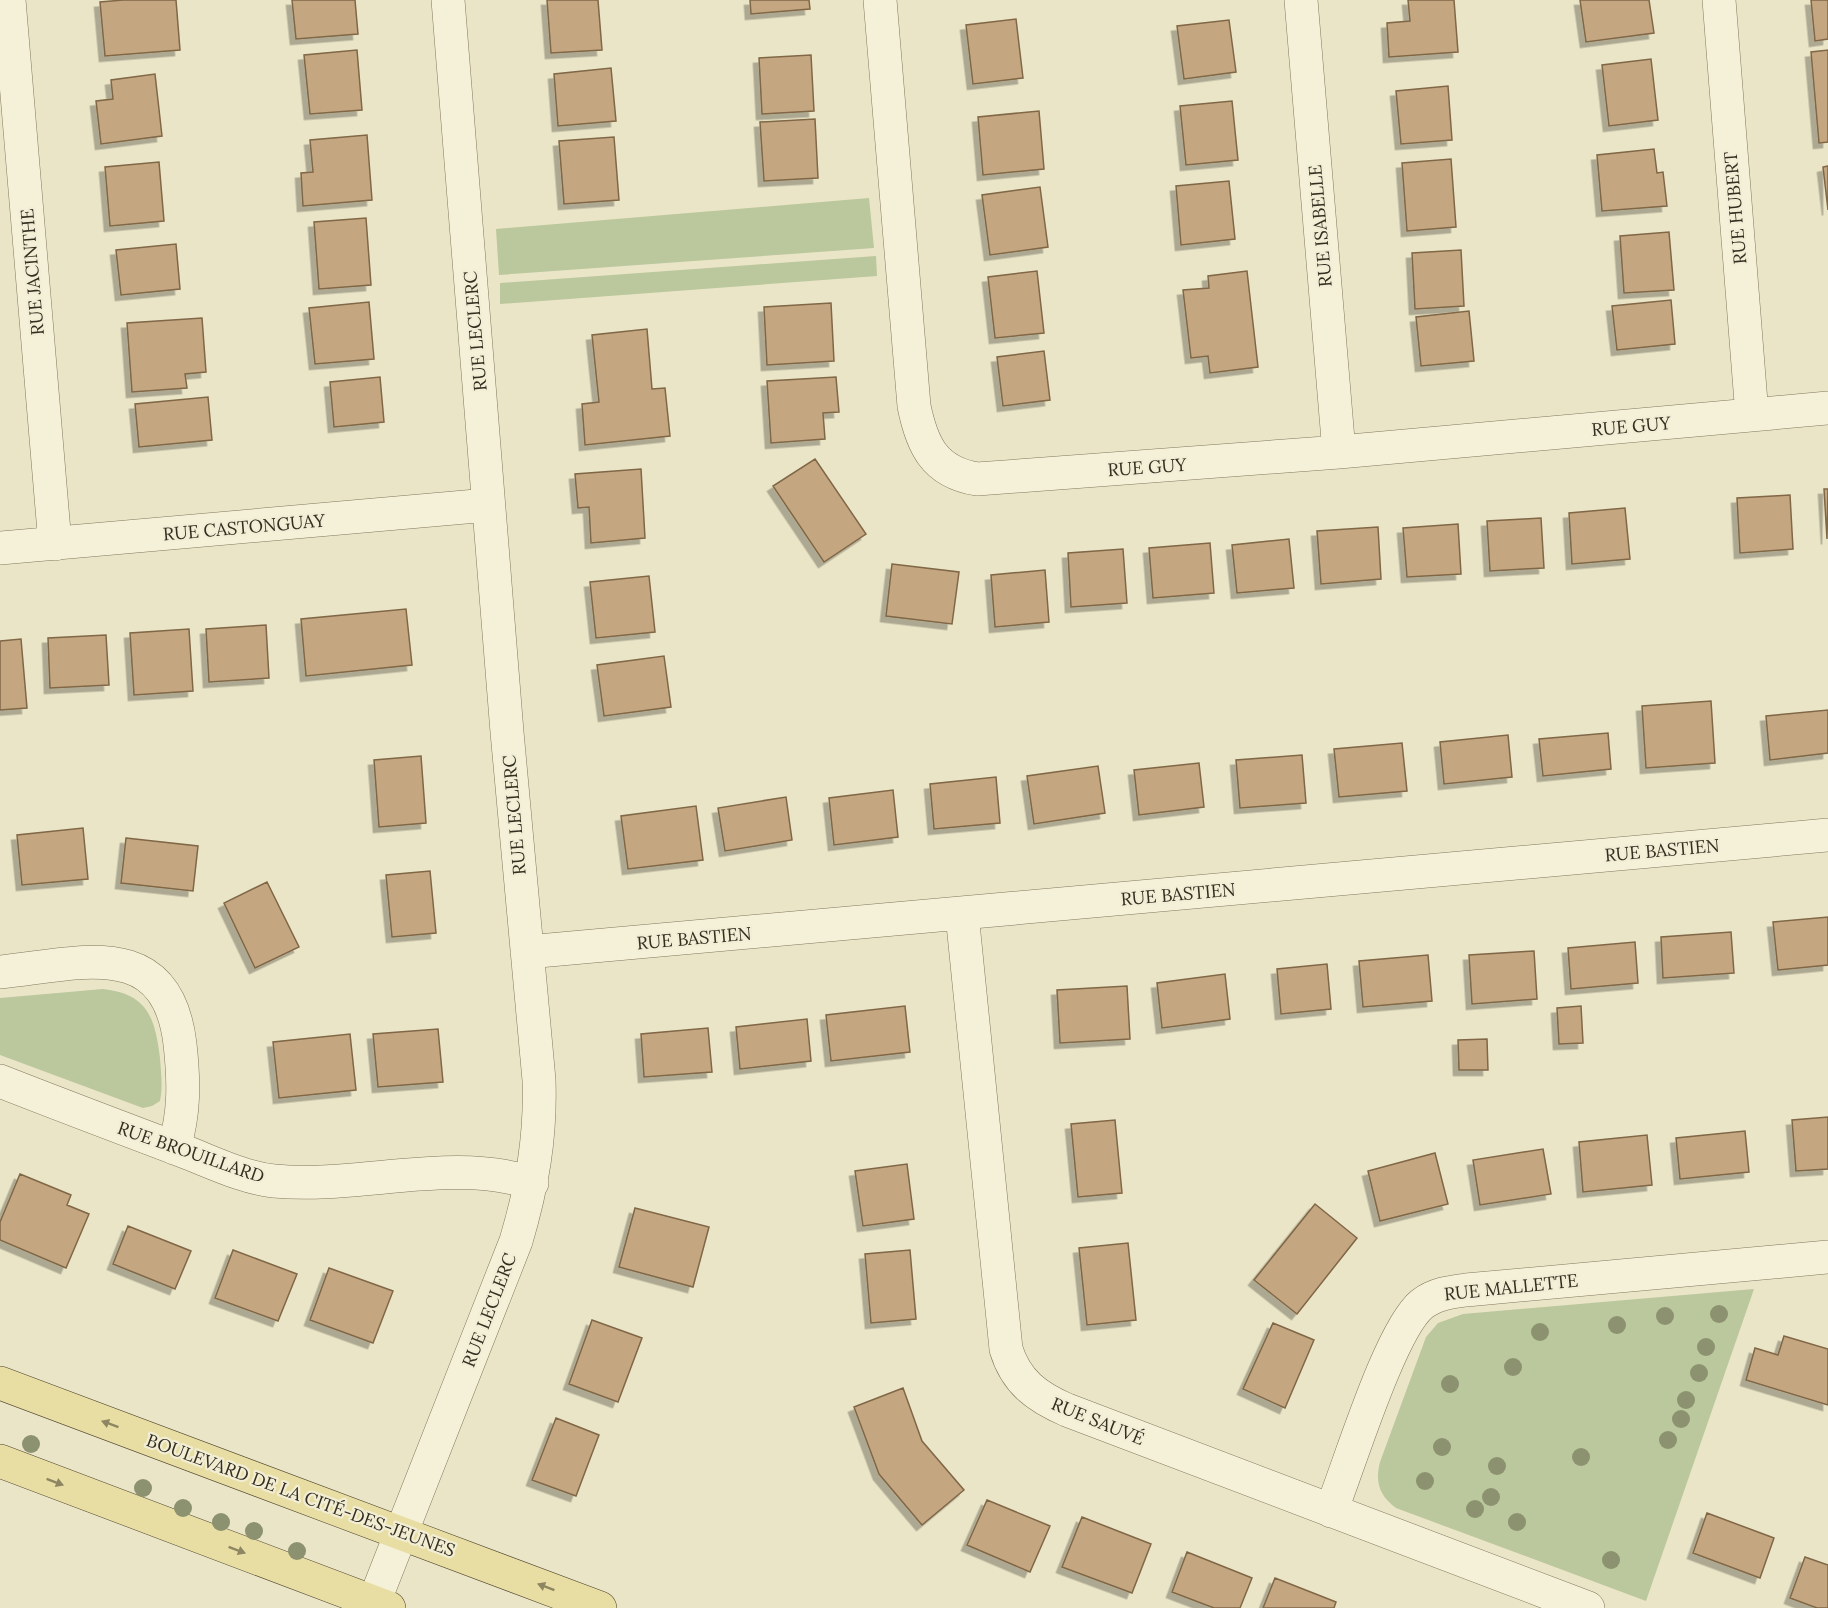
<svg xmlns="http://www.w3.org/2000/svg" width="1828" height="1608" font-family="Lora,serif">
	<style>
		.green { fill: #bbc79c }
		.building { fill: #c4a781; stroke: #806747; stroke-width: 1.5; filter: url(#shadow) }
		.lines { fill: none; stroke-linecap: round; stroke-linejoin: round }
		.minor-casing { stroke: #83785e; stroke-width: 34 }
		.major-casing { stroke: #524632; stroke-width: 34 }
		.minor { stroke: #f5f1d9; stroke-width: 33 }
		.major { stroke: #e8dea3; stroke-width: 33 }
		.tree { fill: #8c9270 }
		.oneway { fill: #8e8662 }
		.labels { text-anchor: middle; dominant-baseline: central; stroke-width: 4.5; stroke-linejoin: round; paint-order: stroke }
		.street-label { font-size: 18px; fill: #352e20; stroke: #f2eed6 }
	</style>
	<defs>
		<filter id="shadow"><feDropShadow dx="-5.5" dy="5.5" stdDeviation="0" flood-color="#0004"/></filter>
	</defs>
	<rect width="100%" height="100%" fill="#eae5c7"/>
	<!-- green -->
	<path class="green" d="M 869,198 L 874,248 L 499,275 L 496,229 Z
		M 876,256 L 877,276 L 500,304 L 500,283 Z
		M 103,989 C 148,994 155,1018 160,1058 C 161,1073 163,1086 160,1101 L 152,1106 L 143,1108 L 0,1055 L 0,998 Z
		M 1754,1289 L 1646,1601 L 1396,1508 C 1379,1495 1375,1482 1380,1462 L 1426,1337 L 1438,1323 L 1463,1314 Z"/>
	<!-- building -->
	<path class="building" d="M 123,0 L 176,0 L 180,50 L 105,56 L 100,2 Z
		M 292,0 L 355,0 L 358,34 L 296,39 Z
		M 547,0 L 598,0 L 602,50 L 551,53 Z
		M 750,0 L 809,0 L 810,9 L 751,14 Z
		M 1408,0 L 1454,0 L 1458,52 L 1389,57 L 1387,23 L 1410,21 Z
		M 1580,0 L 1649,0 L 1654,33 L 1586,42 Z
		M 1811,0 L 1828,0 L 1828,39 L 1815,41 Z
		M 1016,19 L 1023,78 L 973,84 L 966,25 Z
		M 1229,20 L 1236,72 L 1184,79 L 1177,26 Z
		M 357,50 L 362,110 L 310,114 L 304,55 Z
		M 1828,50 L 1828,142 L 1819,143 L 1811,52 Z
		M 811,55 L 814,111 L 762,114 L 759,58 Z
		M 1651,59 L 1658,120 L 1609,126 L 1602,65 Z
		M 611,68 L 616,121 L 558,126 L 554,74 Z
		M 155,74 L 162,136 L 101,144 L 96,101 L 113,99 L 111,80 Z
		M 1448,86 L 1452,140 L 1401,144 L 1396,91 Z
		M 1232,101 L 1238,160 L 1186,165 L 1180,106 Z
		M 1039,111 L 1044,169 L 983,175 L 978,117 Z
		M 815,119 L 818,178 L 764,181 L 760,122 Z
		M 367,135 L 372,200 L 303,206 L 301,173 L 313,172 L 310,140 Z
		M 614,137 L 619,200 L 564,204 L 559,141 Z
		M 1654,149 L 1657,173 L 1663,172 L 1667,206 L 1602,211 L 1597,155 Z
		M 1451,159 L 1456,227 L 1407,231 L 1402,163 Z
		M 159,162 L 164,221 L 110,226 L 105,167 Z
		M 1828,166 L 1828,210 L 1823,167 Z
		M 1229,181 L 1235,239 L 1181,245 L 1176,186 Z
		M 1040,187 L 1048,247 L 990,255 L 982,195 Z
		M 366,218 L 371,285 L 319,289 L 314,222 Z
		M 1669,232 L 1674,290 L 1624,293 L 1620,236 Z
		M 176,244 L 180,289 L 121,295 L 116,250 Z
		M 1461,250 L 1464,306 L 1415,309 L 1412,253 Z
		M 1037,271 L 1044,333 L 995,338 L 988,277 Z
		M 1247,271 L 1258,367 L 1210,373 L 1208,356 L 1191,358 L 1183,290 L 1209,288 L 1208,276 Z
		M 1671,300 L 1675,344 L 1617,350 L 1612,306 Z
		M 369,302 L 374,359 L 315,364 L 309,308 Z
		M 831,303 L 834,361 L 767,365 L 764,307 Z
		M 1469,311 L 1474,361 L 1421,366 L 1416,317 Z
		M 202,318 L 206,372 L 185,374 L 187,388 L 132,392 L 127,323 Z
		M 647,329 L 652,389 L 665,388 L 670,436 L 585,445 L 582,404 L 599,402 L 592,335 Z
		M 1044,351 L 1050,400 L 1003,406 L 997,357 Z
		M 380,377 L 384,422 L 334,427 L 330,382 Z
		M 836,377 L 839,412 L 823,413 L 825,439 L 771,443 L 767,381 Z
		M 208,397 L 212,440 L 139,447 L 135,404 Z
		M 815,459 L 866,534 L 824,562 L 773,486 Z
		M 641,469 L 645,538 L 591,543 L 589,507 L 578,508 L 575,474 Z
		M 1824,489 L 1828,489 L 1827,539 Z
		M 1790,495 L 1793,549 L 1740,553 L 1737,498 Z
		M 1625,508 L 1630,559 L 1572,564 L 1569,513 Z
		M 1541,518 L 1544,568 L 1490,571 L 1487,521 Z
		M 1458,524 L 1461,574 L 1407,577 L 1403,528 Z
		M 1378,527 L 1381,579 L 1321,584 L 1317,531 Z
		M 1289,539 L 1294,588 L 1237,593 L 1232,545 Z
		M 1210,543 L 1214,593 L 1153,598 L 1149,548 Z
		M 1123,549 L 1127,603 L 1071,607 L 1068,553 Z
		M 892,564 L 959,572 L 952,624 L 886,616 Z
		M 1045,570 L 1049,622 L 995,627 L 991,575 Z
		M 649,576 L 655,632 L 596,638 L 590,582 Z
		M 406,609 L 412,665 L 306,676 L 301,619 Z
		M 266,625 L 269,678 L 209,682 L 206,629 Z
		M 189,629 L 193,691 L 134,695 L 130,633 Z
		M 106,635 L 109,685 L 50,688 L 48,638 Z
		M 21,639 L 27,708 L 0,710 L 0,641 Z
		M 664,656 L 671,707 L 604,716 L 597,665 Z
		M 1711,701 L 1715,763 L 1646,768 L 1642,706 Z
		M 1828,710 L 1828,753 L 1770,760 L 1766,716 Z
		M 1608,733 L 1611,769 L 1543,776 L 1539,739 Z
		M 1508,735 L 1512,777 L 1444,784 L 1440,742 Z
		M 1402,743 L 1407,791 L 1339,797 L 1334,749 Z
		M 1302,755 L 1306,803 L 1240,808 L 1236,760 Z
		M 421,756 L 426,823 L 379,827 L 374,760 Z
		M 1199,763 L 1204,807 L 1139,815 L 1134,770 Z
		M 1098,766 L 1105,813 L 1034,824 L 1027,776 Z
		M 996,777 L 1000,823 L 934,829 L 930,784 Z
		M 893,790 L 898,837 L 834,845 L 829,798 Z
		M 786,797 L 792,840 L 725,851 L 718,808 Z
		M 696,806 L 703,860 L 628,869 L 621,816 Z
		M 83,828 L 88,879 L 22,885 L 17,835 Z
		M 126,838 L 198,846 L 193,891 L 121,883 Z
		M 430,871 L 436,933 L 392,937 L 386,875 Z
		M 267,882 L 299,947 L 255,968 L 224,903 Z
		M 1828,917 L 1828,965 L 1778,970 L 1773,922 Z
		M 1731,932 L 1734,973 L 1663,978 L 1661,937 Z
		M 1635,942 L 1638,983 L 1571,989 L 1568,948 Z
		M 1534,951 L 1537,999 L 1472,1004 L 1469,955 Z
		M 1428,955 L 1432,1001 L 1363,1007 L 1359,961 Z
		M 1327,964 L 1331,1009 L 1281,1014 L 1277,969 Z
		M 1225,974 L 1230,1019 L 1162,1028 L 1157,983 Z
		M 1127,986 L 1130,1039 L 1060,1043 L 1057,990 Z
		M 905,1006 L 910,1052 L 831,1061 L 826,1015 Z
		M 1581,1006 L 1583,1043 L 1559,1044 L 1557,1008 Z
		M 807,1019 L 811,1061 L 740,1069 L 736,1027 Z
		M 708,1028 L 712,1072 L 644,1077 L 641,1034 Z
		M 438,1029 L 443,1082 L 378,1087 L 373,1034 Z
		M 350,1034 L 356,1090 L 279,1098 L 273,1042 Z
		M 1487,1039 L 1488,1070 L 1459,1070 L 1458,1040 Z
		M 1828,1117 L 1828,1169 L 1796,1171 L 1792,1120 Z
		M 1115,1120 L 1122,1193 L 1078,1197 L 1071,1124 Z
		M 1745,1131 L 1749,1172 L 1680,1179 L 1676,1138 Z
		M 1647,1135 L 1652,1185 L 1583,1192 L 1579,1142 Z
		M 1543,1149 L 1551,1194 L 1480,1205 L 1473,1160 Z
		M 1435,1153 L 1448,1204 L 1380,1221 L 1368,1171 Z
		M 907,1164 L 914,1219 L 863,1226 L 855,1171 Z
		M 20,1174 L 71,1195 L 67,1205 L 89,1214 L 66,1268 L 0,1240 L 0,1222 Z
		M 1315,1204 L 1357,1238 L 1297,1314 L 1254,1280 Z
		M 635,1208 L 709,1227 L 693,1287 L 619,1267 Z
		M 128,1226 L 191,1251 L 175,1289 L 113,1264 Z
		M 1128,1243 L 1136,1320 L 1087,1325 L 1079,1248 Z
		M 233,1250 L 297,1274 L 278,1321 L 215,1298 Z
		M 910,1250 L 916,1319 L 871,1323 L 865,1254 Z
		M 329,1268 L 393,1291 L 373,1343 L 310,1320 Z
		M 592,1320 L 642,1338 L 618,1402 L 569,1384 Z
		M 1273,1323 L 1314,1340 L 1285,1408 L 1243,1389 Z
		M 1784,1336 L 1828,1349 L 1828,1405 L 1746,1380 L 1755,1348 L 1778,1355 Z
		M 903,1388 L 922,1441 L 964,1490 L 922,1525 L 879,1474 L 854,1407 Z
		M 556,1418 L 599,1435 L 576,1496 L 532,1480 Z
		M 987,1500 L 1050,1526 L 1030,1572 L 967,1545 Z
		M 1707,1513 L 1774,1538 L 1760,1578 L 1693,1553 Z
		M 1082,1517 L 1151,1544 L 1132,1593 L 1062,1567 Z
		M 1187,1552 L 1252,1578 L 1240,1608 L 1214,1608 L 1172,1592 Z
		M 1805,1557 L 1828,1565 L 1828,1608 L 1817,1608 L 1790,1598 Z
		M 1275,1578 L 1336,1602 L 1334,1608 L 1263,1608 Z"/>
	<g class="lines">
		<defs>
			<path id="minor" d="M 9,0 L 55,544
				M 880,0 L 914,406 C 922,445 934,472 977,479 L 1339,452 L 1828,408
				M 1301,0 L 1339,452
				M 1719,0 L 1752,415
				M 0,548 L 488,505
				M 962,914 L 1006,1349 C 1016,1382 1037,1397 1067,1410 L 1588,1608
				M 527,952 L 1828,835
				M 0,972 C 79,964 167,934 180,1044 C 184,1080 185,1112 174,1148
				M 0,1081 C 61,1105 122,1128 183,1151 C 212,1162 244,1178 274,1181 C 358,1189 452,1157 532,1183
				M 1331,1511 C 1349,1466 1390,1330 1422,1304 C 1435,1294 1450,1292 1466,1290 L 1828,1257
				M 374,1602 L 516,1241 C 532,1187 541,1137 539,1080 L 507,732 L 448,0"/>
			<path id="major" d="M 0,1383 L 600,1608
				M 0,1461 L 389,1608"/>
		</defs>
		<!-- minor casing -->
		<use href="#minor" class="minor-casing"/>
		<!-- major casing -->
		<use href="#major" class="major-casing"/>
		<!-- minor -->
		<use href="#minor" class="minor"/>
		<!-- major -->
		<use href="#major" class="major"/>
	</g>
	<!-- trees -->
	<g class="tree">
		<circle cx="1719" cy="1314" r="9"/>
		<circle cx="1665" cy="1316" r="9"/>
		<circle cx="1617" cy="1325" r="9"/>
		<circle cx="1540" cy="1332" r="9"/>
		<circle cx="1706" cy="1347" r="9"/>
		<circle cx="1513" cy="1367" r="9"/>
		<circle cx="1699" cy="1373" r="9"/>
		<circle cx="1450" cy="1384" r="9"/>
		<circle cx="1686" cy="1400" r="9"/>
		<circle cx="1681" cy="1419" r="9"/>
		<circle cx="1668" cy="1440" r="9"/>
		<circle cx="31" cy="1444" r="9"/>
		<circle cx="1442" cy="1447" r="9"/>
		<circle cx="1581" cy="1457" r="9"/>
		<circle cx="1497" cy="1466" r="9"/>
		<circle cx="1425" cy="1481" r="9"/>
		<circle cx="143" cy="1488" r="9"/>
		<circle cx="1491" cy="1497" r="9"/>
		<circle cx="183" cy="1508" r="9"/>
		<circle cx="1475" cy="1509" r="9"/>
		<circle cx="221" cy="1522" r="9"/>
		<circle cx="1517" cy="1522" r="9"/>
		<circle cx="254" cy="1531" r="9"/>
		<circle cx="297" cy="1551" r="9"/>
		<circle cx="1611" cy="1560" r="9"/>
	</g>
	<!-- one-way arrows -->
	<defs><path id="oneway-solid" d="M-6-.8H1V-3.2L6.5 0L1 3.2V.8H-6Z" transform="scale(1.5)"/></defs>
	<g class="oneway">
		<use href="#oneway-solid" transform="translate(110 1424) rotate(-160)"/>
		<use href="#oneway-solid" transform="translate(55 1482) rotate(21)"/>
		<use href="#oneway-solid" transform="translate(237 1550) rotate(21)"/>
		<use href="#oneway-solid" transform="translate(546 1587) rotate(-159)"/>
	</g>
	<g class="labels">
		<!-- street labels -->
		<g class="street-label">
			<text transform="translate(1735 208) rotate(-95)">RUE HUBERT</text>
			<text transform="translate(1320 226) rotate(-95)">RUE ISABELLE</text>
			<text transform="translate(32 272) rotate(-95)">RUE JACINTHE</text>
			<text transform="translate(475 331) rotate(-95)">RUE LECLERC</text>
			<text transform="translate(1631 426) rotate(-5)">RUE GUY</text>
			<text transform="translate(1147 467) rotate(-4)">RUE GUY</text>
			<text transform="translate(244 527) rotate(-5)">RUE CASTONGUAY</text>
			<text transform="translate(514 815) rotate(-95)">RUE LECLERC</text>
			<text transform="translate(1662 850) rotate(-5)">RUE BASTIEN</text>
			<text transform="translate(1178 894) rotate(-5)">RUE BASTIEN</text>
			<text transform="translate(694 938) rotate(-5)">RUE BASTIEN</text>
			<text transform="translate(191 1152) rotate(19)">RUE BROUILLARD</text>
			<text transform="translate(1511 1287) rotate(-6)">RUE MALLETTE</text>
			<text transform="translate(489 1310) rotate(-69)">RUE LECLERC</text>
			<text transform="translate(1098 1421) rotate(22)">RUE SAUVÉ</text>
			<text transform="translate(301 1495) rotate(20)">BOULEVARD DE LA CITÉ-DES-JEUNES</text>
		</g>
	</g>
</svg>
